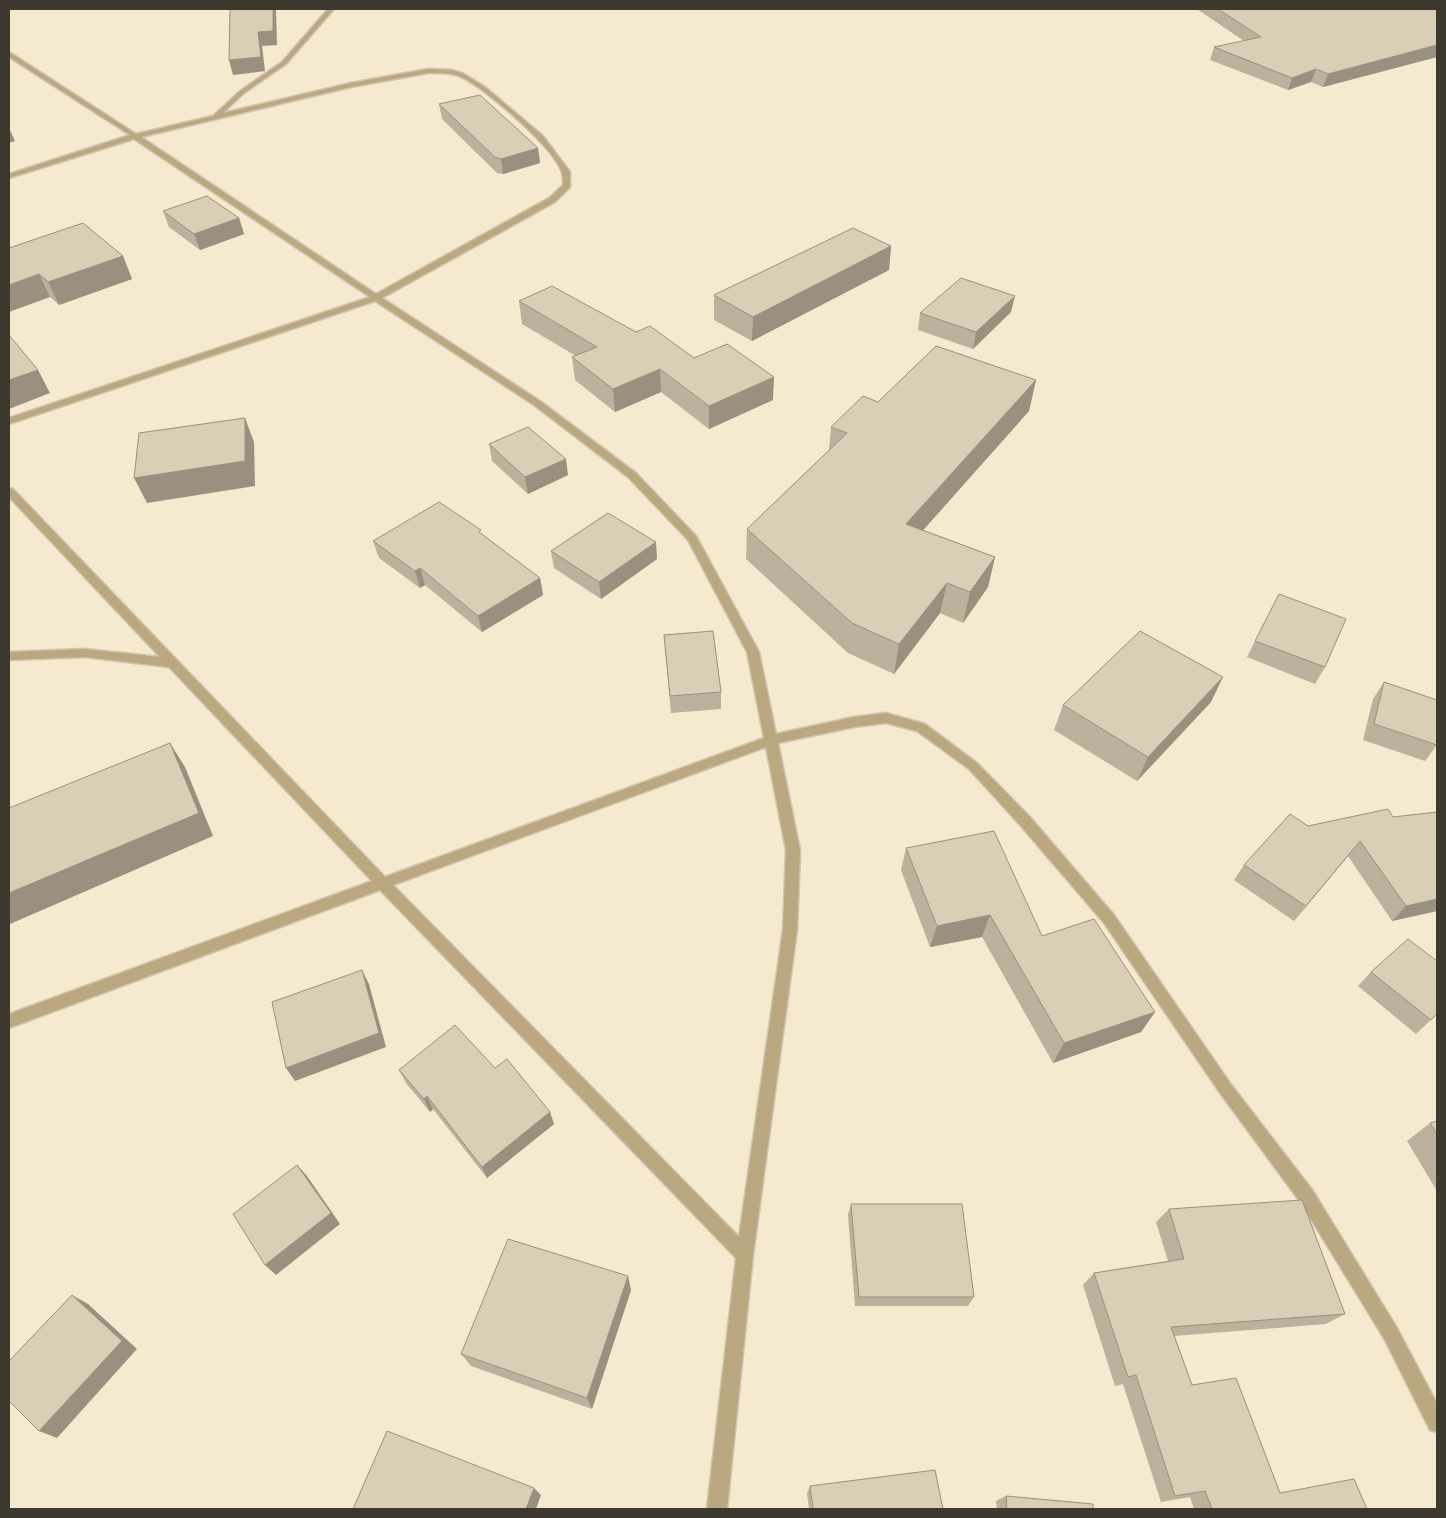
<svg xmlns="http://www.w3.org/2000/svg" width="1446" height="1518" font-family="'Fira Sans Condensed',sans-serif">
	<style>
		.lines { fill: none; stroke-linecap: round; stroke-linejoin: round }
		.minor-casing { stroke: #d0c6b0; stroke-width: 3 }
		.minor { fill: #bba780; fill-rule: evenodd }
		.wall { fill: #bcb19d }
		.shaded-wall { fill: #99907f }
		.building { fill: #dbceb6; stroke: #99907f }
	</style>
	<rect width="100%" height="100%" fill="#f5e9d0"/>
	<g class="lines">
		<defs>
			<path id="minor" d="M 328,9 L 334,9 L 286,64 L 244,93 L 223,113 L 351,83 L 428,69 L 452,70 L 464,74 L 485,87 L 543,136 L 570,172 L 570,187 L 555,202 L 382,298 L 540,401 L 636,473 L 696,536 L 759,652 L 776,734 L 854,717 L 886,713 L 925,724 L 977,763 L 1030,817 L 1114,915 L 1230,1083 L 1313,1191 L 1397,1328 L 1437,1404 L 1437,1432 L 1430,1430 L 1385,1340 L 1301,1203 L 1220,1093 L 1104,923 L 1020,825 L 969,769 L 917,731 L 886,723 L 854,727 L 778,743 L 800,850 L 797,930 L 753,1255 L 727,1509 L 707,1509 L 736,1258 L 380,890 L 9,1028 L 9,1014 L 372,881 L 169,667 L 85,657 L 9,660 L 9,652 L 85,649 L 160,657 L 9,497 L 9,488 L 13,489 L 385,877 L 764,738 L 747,652 L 688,540 L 628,477 L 534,405 L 375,301 L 9,424 L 9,418 L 370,297 L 134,139 L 9,178 L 9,174 L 130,135 L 9,57 L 9,52 L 136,134 L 213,116 L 240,91 L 282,62 ZM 428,73 C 438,73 449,72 459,76 C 482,85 556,149 562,173 C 563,176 563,181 563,185 L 549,198 L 376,294 L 141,137 L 351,87 ZM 766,747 L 786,850 L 783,930 L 739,1237 L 393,885 Z"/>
		</defs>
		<!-- minor casing -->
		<use href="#minor" class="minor-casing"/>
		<!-- minor -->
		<use href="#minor" class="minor"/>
	</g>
	<!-- wall -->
	<path class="wall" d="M 1197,9 L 1437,9 L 1437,57 L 1323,87 L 1311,82 L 1288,90 L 1210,60 L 1214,47 L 1244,41 Z
		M 439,104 L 538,148 L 540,163 L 503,174 L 497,173 L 442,119 Z
		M 163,211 L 239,218 L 244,234 L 200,250 L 169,227 Z
		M 891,246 L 889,270 L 752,341 L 714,320 L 714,295 Z
		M 9,248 L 123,256 L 132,279 L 59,305 L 50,297 Z
		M 519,301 L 636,332 L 694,358 L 773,400 L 709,429 L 661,392 L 615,412 L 575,380 L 572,357 L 576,356 L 522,324 Z
		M 1011,312 L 973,349 L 918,330 L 920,313 Z
		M 1036,380 L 1029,411 L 923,530 L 995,557 L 988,587 L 963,623 L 940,613 L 894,674 L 848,653 L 746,559 L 747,529 L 829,450 L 831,427 L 878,402 Z
		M 489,444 L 568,475 L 528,494 L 492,461 Z
		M 482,534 L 540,578 L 543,595 L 482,632 L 425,585 L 420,588 L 379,558 L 373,541 Z
		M 551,551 L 657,559 L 601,599 L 554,568 Z
		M 1279,594 L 1325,667 L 1315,684 L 1247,657 Z
		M 664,635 L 721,692 L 721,709 L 671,713 Z
		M 1384,682 L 1437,745 L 1425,761 L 1363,740 L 1373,699 Z
		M 1211,702 L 1137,781 L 1054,730 L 1063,705 Z
		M 1393,817 L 1437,911 L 1392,921 L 1348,856 L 1294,921 L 1234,880 L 1244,865 L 1308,826 Z
		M 906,848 L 1042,936 L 1155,1012 L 1141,1032 L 1053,1063 L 982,937 L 930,947 L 901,870 Z
		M 1371,972 L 1437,1014 L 1416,1034 L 1358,986 Z
		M 495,1068 L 554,1124 L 487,1178 L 433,1109 L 430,1112 L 406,1083 L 399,1070 Z
		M 1437,1121 L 1437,1191 L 1407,1141 L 1430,1123 Z
		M 851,1204 L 974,1297 L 968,1306 L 855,1306 L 848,1215 Z
		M 1169,1209 L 1345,1314 L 1326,1324 L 1174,1336 L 1192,1385 L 1280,1493 L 1367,1509 L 1194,1509 L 1190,1497 L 1161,1502 L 1123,1384 L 1115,1386 L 1083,1285 L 1094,1273 L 1168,1261 L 1156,1222 Z
		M 631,1290 L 592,1409 L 471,1366 L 461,1354 Z
		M 810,1486 L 943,1509 L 809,1509 L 807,1493 Z
		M 1006,1496 L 1093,1509 L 997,1509 L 996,1501 Z"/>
	<!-- shaded-wall -->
	<path class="shaded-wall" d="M 273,9 L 276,9 L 277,45 L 262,46 L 265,71 L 233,75 L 229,60 L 258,32 Z
		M 1437,45 L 1437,57 L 1323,87 L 1328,74 Z
		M 1316,69 L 1311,82 L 1288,90 L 1292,78 Z
		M 9,128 L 15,141 L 9,143 Z
		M 538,148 L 540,163 L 503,174 L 501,159 Z
		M 239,218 L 244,234 L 200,250 L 194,234 Z
		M 891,246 L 889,270 L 752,341 L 753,317 Z
		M 123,256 L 132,279 L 59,305 L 48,282 Z
		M 39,274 L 50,297 L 9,312 L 9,285 Z
		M 1015,296 L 1011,312 L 973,349 L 976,332 Z
		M 660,369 L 661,392 L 615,412 L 613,389 Z
		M 38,370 L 50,393 L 9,409 L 9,380 Z
		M 774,377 L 773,400 L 709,429 L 709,406 Z
		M 1036,380 L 1029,411 L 902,554 L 906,524 Z
		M 245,418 L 254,442 L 255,486 L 147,503 L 134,478 Z
		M 566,459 L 568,475 L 528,494 L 525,477 Z
		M 656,542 L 657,559 L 601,599 L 599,582 Z
		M 995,557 L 988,587 L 963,623 L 970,592 Z
		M 420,568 L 425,585 L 420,588 L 415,571 Z
		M 540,578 L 543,595 L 482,632 L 478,616 Z
		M 947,583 L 940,613 L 894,674 L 899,644 Z
		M 1223,677 L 1211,702 L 1137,781 L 1148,757 Z
		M 170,743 L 185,767 L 213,836 L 10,924 L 9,922 L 9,893 Z
		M 1360,841 L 1348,856 L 1294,921 L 1306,906 Z
		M 1437,899 L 1437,911 L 1392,921 L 1406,906 Z
		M 990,915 L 982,937 L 930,947 L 937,926 Z
		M 362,970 L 369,984 L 386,1047 L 295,1081 L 286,1068 Z
		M 1155,1012 L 1141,1032 L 1053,1063 L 1064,1043 Z
		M 427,1096 L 433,1109 L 430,1112 L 424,1099 Z
		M 550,1112 L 554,1124 L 487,1178 L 482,1167 Z
		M 297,1165 L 307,1176 L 340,1224 L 276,1275 L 265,1265 Z
		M 628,1276 L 631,1290 L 592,1409 L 587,1398 Z
		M 72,1295 L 88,1304 L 137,1349 L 57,1438 L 39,1431 Z
		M 534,1488 L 541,1495 L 536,1509 L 526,1509 Z"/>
	<!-- building -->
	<path class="building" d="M 230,9 L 273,9 L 273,31 L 258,32 L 261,57 L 229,60 Z
		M 1218,9 L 1437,9 L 1437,45 L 1328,74 L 1316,69 L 1292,78 L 1214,47 L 1261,37 Z
		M 480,95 L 538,148 L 501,159 L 495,157 L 439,104 Z
		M 207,196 L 239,218 L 194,234 L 163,211 Z
		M 83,223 L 123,256 L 48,282 L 39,274 L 9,285 L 9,248 Z
		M 853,228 L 891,246 L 753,317 L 714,295 Z
		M 961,278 L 1015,296 L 976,332 L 920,313 Z
		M 552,286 L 636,332 L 650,326 L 694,358 L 727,344 L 774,377 L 709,406 L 660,369 L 613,389 L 572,357 L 597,347 L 519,301 Z
		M 9,335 L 38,370 L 9,380 Z
		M 936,346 L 1036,380 L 906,524 L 995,557 L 970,592 L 947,583 L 899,644 L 852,623 L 747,529 L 847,433 L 831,427 L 863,396 L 878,402 Z
		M 245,418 L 245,461 L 134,478 L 139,433 Z
		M 528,427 L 566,459 L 525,477 L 489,444 Z
		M 439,502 L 481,530 L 479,532 L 540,578 L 478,616 L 420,568 L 415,571 L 373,541 Z
		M 608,513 L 656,542 L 599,582 L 551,551 Z
		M 1279,594 L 1346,619 L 1325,667 L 1255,641 Z
		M 713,631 L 721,692 L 670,696 L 664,635 Z
		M 1140,631 L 1223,677 L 1148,757 L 1063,705 Z
		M 1384,682 L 1437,700 L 1437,745 L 1374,724 Z
		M 170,743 L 199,813 L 9,893 L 9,808 Z
		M 1388,809 L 1393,817 L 1437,812 L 1437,899 L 1406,906 L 1360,841 L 1306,906 L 1244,865 L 1290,814 L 1308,826 Z
		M 994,831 L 1042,936 L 1094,919 L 1155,1012 L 1064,1043 L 990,915 L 937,926 L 906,848 Z
		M 1408,939 L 1437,961 L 1437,1014 L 1431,1020 L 1371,972 Z
		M 362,970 L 379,1033 L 286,1068 L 272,1002 Z
		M 455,1025 L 495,1068 L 507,1059 L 550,1112 L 482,1167 L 427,1096 L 424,1099 L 399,1070 Z
		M 1437,1121 L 1437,1134 L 1430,1123 Z
		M 297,1165 L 331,1213 L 265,1265 L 233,1214 Z
		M 1302,1200 L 1345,1314 L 1171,1327 L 1192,1385 L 1236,1378 L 1280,1493 L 1354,1479 L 1367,1509 L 1212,1509 L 1205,1491 L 1175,1496 L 1136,1375 L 1128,1377 L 1094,1273 L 1184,1259 L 1169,1209 Z
		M 851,1204 L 962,1204 L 974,1297 L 859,1297 Z
		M 508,1239 L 628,1276 L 587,1398 L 461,1354 Z
		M 72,1295 L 122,1341 L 39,1431 L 9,1401 L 9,1361 Z
		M 387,1431 L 534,1488 L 526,1509 L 353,1509 Z
		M 935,1470 L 943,1509 L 813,1509 L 810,1486 Z
		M 1006,1496 L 1093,1504 L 1093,1509 L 1007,1509 Z"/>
	<!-- border -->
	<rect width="1446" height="1518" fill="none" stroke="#3e392f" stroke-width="20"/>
</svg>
